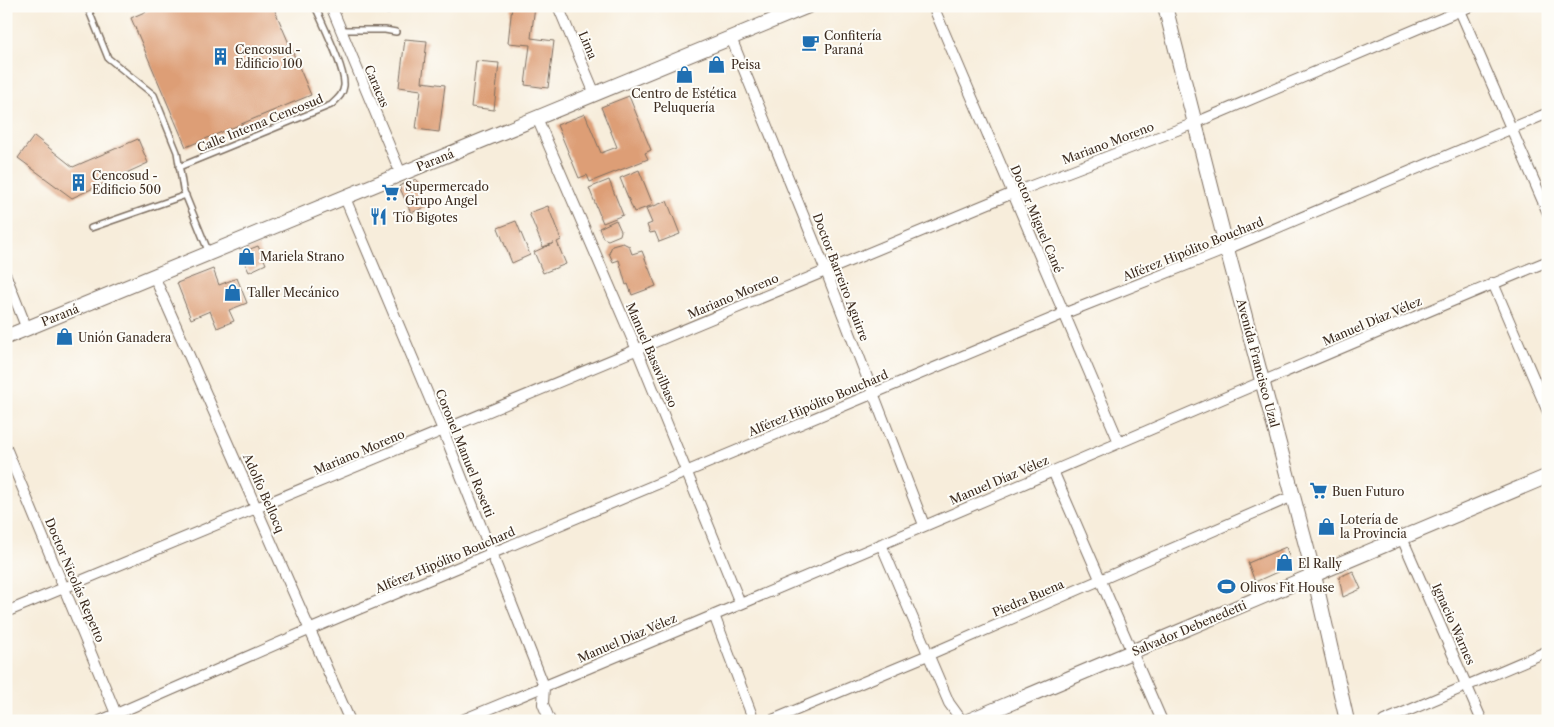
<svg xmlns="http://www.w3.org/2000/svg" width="1554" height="727" font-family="'Libre Caslon Text',serif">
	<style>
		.building { fill: #dd9e76 }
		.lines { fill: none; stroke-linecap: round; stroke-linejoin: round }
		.lane-casing { stroke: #7d6e60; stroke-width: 8 }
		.street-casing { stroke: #7d6e60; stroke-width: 12 }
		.secondary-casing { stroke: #7d6e60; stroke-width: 16 }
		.lane { stroke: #fff; stroke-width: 5 }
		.street { stroke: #fff; stroke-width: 10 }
		.secondary { stroke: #fff; stroke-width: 14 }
		.labels { text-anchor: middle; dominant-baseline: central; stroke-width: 4; stroke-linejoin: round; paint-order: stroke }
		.poi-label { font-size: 12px; fill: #3b2a1e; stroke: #fdfcf7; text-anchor: start }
		.street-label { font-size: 12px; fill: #3b2a1e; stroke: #fdfcf7 }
	</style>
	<rect width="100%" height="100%" fill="#fdfcf7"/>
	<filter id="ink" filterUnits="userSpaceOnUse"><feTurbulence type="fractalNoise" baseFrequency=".02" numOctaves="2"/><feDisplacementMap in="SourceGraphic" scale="10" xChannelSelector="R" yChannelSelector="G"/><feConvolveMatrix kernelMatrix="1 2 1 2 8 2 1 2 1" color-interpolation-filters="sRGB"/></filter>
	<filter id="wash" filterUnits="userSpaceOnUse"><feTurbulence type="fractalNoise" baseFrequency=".0096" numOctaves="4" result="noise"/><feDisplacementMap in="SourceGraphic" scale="20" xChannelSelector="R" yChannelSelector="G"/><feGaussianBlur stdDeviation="1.12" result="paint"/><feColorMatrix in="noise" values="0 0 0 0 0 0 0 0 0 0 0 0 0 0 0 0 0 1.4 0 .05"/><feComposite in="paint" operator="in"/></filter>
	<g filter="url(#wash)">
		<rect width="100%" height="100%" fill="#f7eddb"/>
		<g id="blocks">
			<!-- building -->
			<path class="building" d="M 158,6 L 273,6 L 311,95 L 186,147 L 131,18 Z
				M 367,6 L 390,6 L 389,14 L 366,11 Z
				M 512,6 L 535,6 L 531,38 L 554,41 L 548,88 L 525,85 L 530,45 L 508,43 Z
				M 405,39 L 427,41 L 422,82 L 445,85 L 439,132 L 416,129 L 421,90 L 399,87 Z
				M 476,61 L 499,63 L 494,110 L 471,107 Z
				M 629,96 L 651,150 L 645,153 L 648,159 L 590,182 L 587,175 L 579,178 L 557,125 L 585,114 L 601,153 L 617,147 L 601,107 Z
				M 34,136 L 73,167 L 138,139 L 148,163 L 72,198 L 18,158 Z
				M 639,170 L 653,205 L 634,212 L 620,178 Z
				M 416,179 L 428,206 L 411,213 L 399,186 Z
				M 609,180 L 623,215 L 603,223 L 589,188 Z
				M 667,201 L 680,234 L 659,242 L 655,232 L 650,233 L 647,225 L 652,223 L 646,209 Z
				M 548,206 L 561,240 L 557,242 L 566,264 L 543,273 L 534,252 L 554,243 L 543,247 L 529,213 Z
				M 616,220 L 621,231 L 620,235 L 608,240 L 603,238 L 599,228 Z
				M 516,221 L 530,255 L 512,263 L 498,228 Z
				M 623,243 L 629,246 L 632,254 L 642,251 L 656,286 L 632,295 L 628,284 L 626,285 L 619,260 L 613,262 L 609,253 L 612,246 Z
				M 258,246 L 266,264 L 249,272 L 240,253 Z
				M 213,269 L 219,285 L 237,278 L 247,303 L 229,310 L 234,321 L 217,328 L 210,311 L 191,319 L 177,283 Z
				M 1286,547 L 1290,559 L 1286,568 L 1255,582 L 1248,563 Z
				M 1353,571 L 1361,589 L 1343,597 L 1339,577 Z"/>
		</g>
	</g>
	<g filter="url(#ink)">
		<use href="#blocks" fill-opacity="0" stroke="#7d6e60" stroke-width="1"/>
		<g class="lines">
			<defs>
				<path id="lane" d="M 87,6 L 108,58 L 154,95 L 177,152 L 183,189 L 209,253
					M 341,30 L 385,30 L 396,32
					M 179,167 L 331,105 C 337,99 343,95 344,86 C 346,70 322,23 315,6
					M 91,228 L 186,195"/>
				<path id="street" d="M 331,6 L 401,174
					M 558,6 L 595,94
					M 933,6 L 1119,442
					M 1458,6 L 1548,213
					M 731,38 L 826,271 L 924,525
					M 537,118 L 637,350 L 740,603
					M 345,198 L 443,430 L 544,686 L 543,704 L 550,721
					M 6,276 L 27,329
					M 154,276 L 350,721
					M 1493,283 L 1548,412
					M 6,448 L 119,721
					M 1053,471 L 1162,721
					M 1402,538 L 1482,721
					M 881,544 L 949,703 L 962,721
					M 6,612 L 1013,193 L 1195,123 L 1471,6
					M 714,615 L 754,721
					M 100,721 L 311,629 L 872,394 L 1063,314 L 1227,249 L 1548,113
					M 460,721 C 825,572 1185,412 1548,261
					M 770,721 L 928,655 L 1293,496
					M 1384,721 L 1548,651"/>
				<path id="secondary" d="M 1165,6 L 1227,249 L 1314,575 L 1347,721
					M 6,337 L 808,6
					M 968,721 L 1548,476"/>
			</defs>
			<!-- lane casing -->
			<use href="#lane" class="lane-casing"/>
			<!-- street casing -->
			<use href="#street" class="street-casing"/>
			<!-- secondary casing -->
			<use href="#secondary" class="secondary-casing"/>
			<!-- lane -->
			<use href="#lane" class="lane"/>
			<!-- street -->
			<use href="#street" class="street"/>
			<!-- secondary -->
			<use href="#secondary" class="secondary"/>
		</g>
	</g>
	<!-- icons -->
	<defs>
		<symbol id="cafe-bare" viewBox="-9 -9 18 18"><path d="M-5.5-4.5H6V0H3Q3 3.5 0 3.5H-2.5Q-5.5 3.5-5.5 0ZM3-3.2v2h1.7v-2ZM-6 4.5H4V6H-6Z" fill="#1f6fb2" stroke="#fdfcf7" stroke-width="2.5" paint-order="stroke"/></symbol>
		<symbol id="building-bare" viewBox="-9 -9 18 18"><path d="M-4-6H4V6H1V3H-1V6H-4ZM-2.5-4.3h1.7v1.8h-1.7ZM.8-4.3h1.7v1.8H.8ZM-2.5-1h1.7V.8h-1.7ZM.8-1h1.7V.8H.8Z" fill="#1f6fb2" stroke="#fdfcf7" stroke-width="2.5" paint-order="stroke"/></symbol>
		<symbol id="shop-bare" viewBox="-9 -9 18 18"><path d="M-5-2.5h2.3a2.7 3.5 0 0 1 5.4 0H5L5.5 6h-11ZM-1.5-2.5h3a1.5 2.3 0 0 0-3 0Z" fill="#1f6fb2" stroke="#fdfcf7" stroke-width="2.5" paint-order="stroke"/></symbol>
		<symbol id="supermarket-bare" viewBox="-9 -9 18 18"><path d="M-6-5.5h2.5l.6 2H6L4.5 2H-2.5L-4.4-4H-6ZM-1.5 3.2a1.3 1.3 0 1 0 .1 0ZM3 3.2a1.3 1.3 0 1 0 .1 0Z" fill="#1f6fb2" stroke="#fdfcf7" stroke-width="2.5" paint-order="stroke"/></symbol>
		<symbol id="restaurant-bare" viewBox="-9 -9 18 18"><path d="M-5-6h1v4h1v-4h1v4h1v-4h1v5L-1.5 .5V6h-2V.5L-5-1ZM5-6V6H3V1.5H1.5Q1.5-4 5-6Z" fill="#1f6fb2" stroke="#fdfcf7" stroke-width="2.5" paint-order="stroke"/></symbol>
		<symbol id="stadium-bare" viewBox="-9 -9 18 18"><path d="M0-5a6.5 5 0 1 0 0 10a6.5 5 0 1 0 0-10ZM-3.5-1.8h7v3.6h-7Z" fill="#1f6fb2" stroke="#fdfcf7" stroke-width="2.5" paint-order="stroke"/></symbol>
	</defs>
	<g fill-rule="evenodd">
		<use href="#cafe-bare" x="798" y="30" width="25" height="25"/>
		<use href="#building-bare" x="208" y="44" width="25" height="25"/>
		<use href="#shop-bare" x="704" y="52" width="25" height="25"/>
		<use href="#shop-bare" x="672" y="62" width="25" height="25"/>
		<use href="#building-bare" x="66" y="170" width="25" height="25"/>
		<use href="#supermarket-bare" x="378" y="180" width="25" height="25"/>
		<use href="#restaurant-bare" x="366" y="204" width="25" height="25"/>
		<use href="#shop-bare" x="234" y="244" width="25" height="25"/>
		<use href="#shop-bare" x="220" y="280" width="25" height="25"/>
		<use href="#shop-bare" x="52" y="324" width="25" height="25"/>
		<use href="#supermarket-bare" x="1306" y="478" width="25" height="25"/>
		<use href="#shop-bare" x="1314" y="514" width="25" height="25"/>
		<use href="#shop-bare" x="1272" y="550" width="25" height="25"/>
		<use href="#stadium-bare" x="1214" y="574" width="25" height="25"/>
	</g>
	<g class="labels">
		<!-- poi labels -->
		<g class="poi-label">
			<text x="824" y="35">Confitería<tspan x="824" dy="14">Paraná</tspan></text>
			<text x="235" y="49">Cencosud -<tspan x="235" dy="14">Edificio 100</tspan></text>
			<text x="731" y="64">Peisa</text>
			<text x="684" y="93" text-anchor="middle">Centro de Estética<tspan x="684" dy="14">Peluquería</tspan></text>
			<text x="92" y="175">Cencosud -<tspan x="92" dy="14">Edificio 500</tspan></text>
			<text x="405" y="186">Supermercado<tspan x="405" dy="14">Grupo Angel</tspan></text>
			<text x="393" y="217">Tío Bigotes</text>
			<text x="260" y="256">Mariela Strano</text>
			<text x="247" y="292">Taller Mecánico</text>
			<text x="78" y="337">Unión Ganadera</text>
			<text x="1332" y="491">Buen Futuro</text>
			<text x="1340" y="519">Lotería de<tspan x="1340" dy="14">la Provincia</tspan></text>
			<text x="1298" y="563">El Rally</text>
			<text x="1240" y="587">Olivos Fit House</text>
		</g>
		<!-- street labels -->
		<g class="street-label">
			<text transform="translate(588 45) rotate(67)">Lima</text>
			<text transform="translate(377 86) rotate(67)">Caracas</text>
			<text transform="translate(260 123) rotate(-22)">Calle Interna Cencosud</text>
			<text transform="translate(1108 143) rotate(-21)">Mariano Moreno</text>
			<text transform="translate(435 160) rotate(-22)">Paraná</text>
			<text transform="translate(1037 219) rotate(67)">Doctor Miguel Cané</text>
			<text transform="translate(1193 249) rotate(-22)">Alférez Hipólito Bouchard</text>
			<text transform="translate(841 277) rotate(69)">Doctor Barreiro Aguirre</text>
			<text transform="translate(733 296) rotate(-23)">Mariano Moreno</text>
			<text transform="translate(60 315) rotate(-22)">Paraná</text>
			<text transform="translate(1372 321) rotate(-23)">Manuel Díaz Vélez</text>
			<text transform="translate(652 355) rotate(67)">Manuel Basavilbaso</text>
			<text transform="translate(1258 363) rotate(75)">Avenida Francisco Uzal</text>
			<text transform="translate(818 403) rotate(-23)">Alférez Hipólito Bouchard</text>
			<text transform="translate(359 452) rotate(-23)">Mariano Moreno</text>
			<text transform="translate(465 453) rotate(68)">Coronel Manuel Rosetti</text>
			<text transform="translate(999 480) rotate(-23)">Manuel Díaz Vélez</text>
			<text transform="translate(264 493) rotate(66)">Adolfo Bellocq</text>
			<text transform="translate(445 560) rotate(-23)">Alférez Hipólito Bouchard</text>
			<text transform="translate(75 580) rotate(67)">Doctor Nicolás Repetto</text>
			<text transform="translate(1028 598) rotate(-23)">Piedra Buena</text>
			<text transform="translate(1454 624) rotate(66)">Ignacio Warnes</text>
			<text transform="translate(1189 628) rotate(-23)">Salvador Debenedetti</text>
			<text transform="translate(627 638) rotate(-23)">Manuel Díaz Vélez</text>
		</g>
	</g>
	<!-- margin -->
	<rect width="1554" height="727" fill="none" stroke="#fdfcf7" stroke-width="25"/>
</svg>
